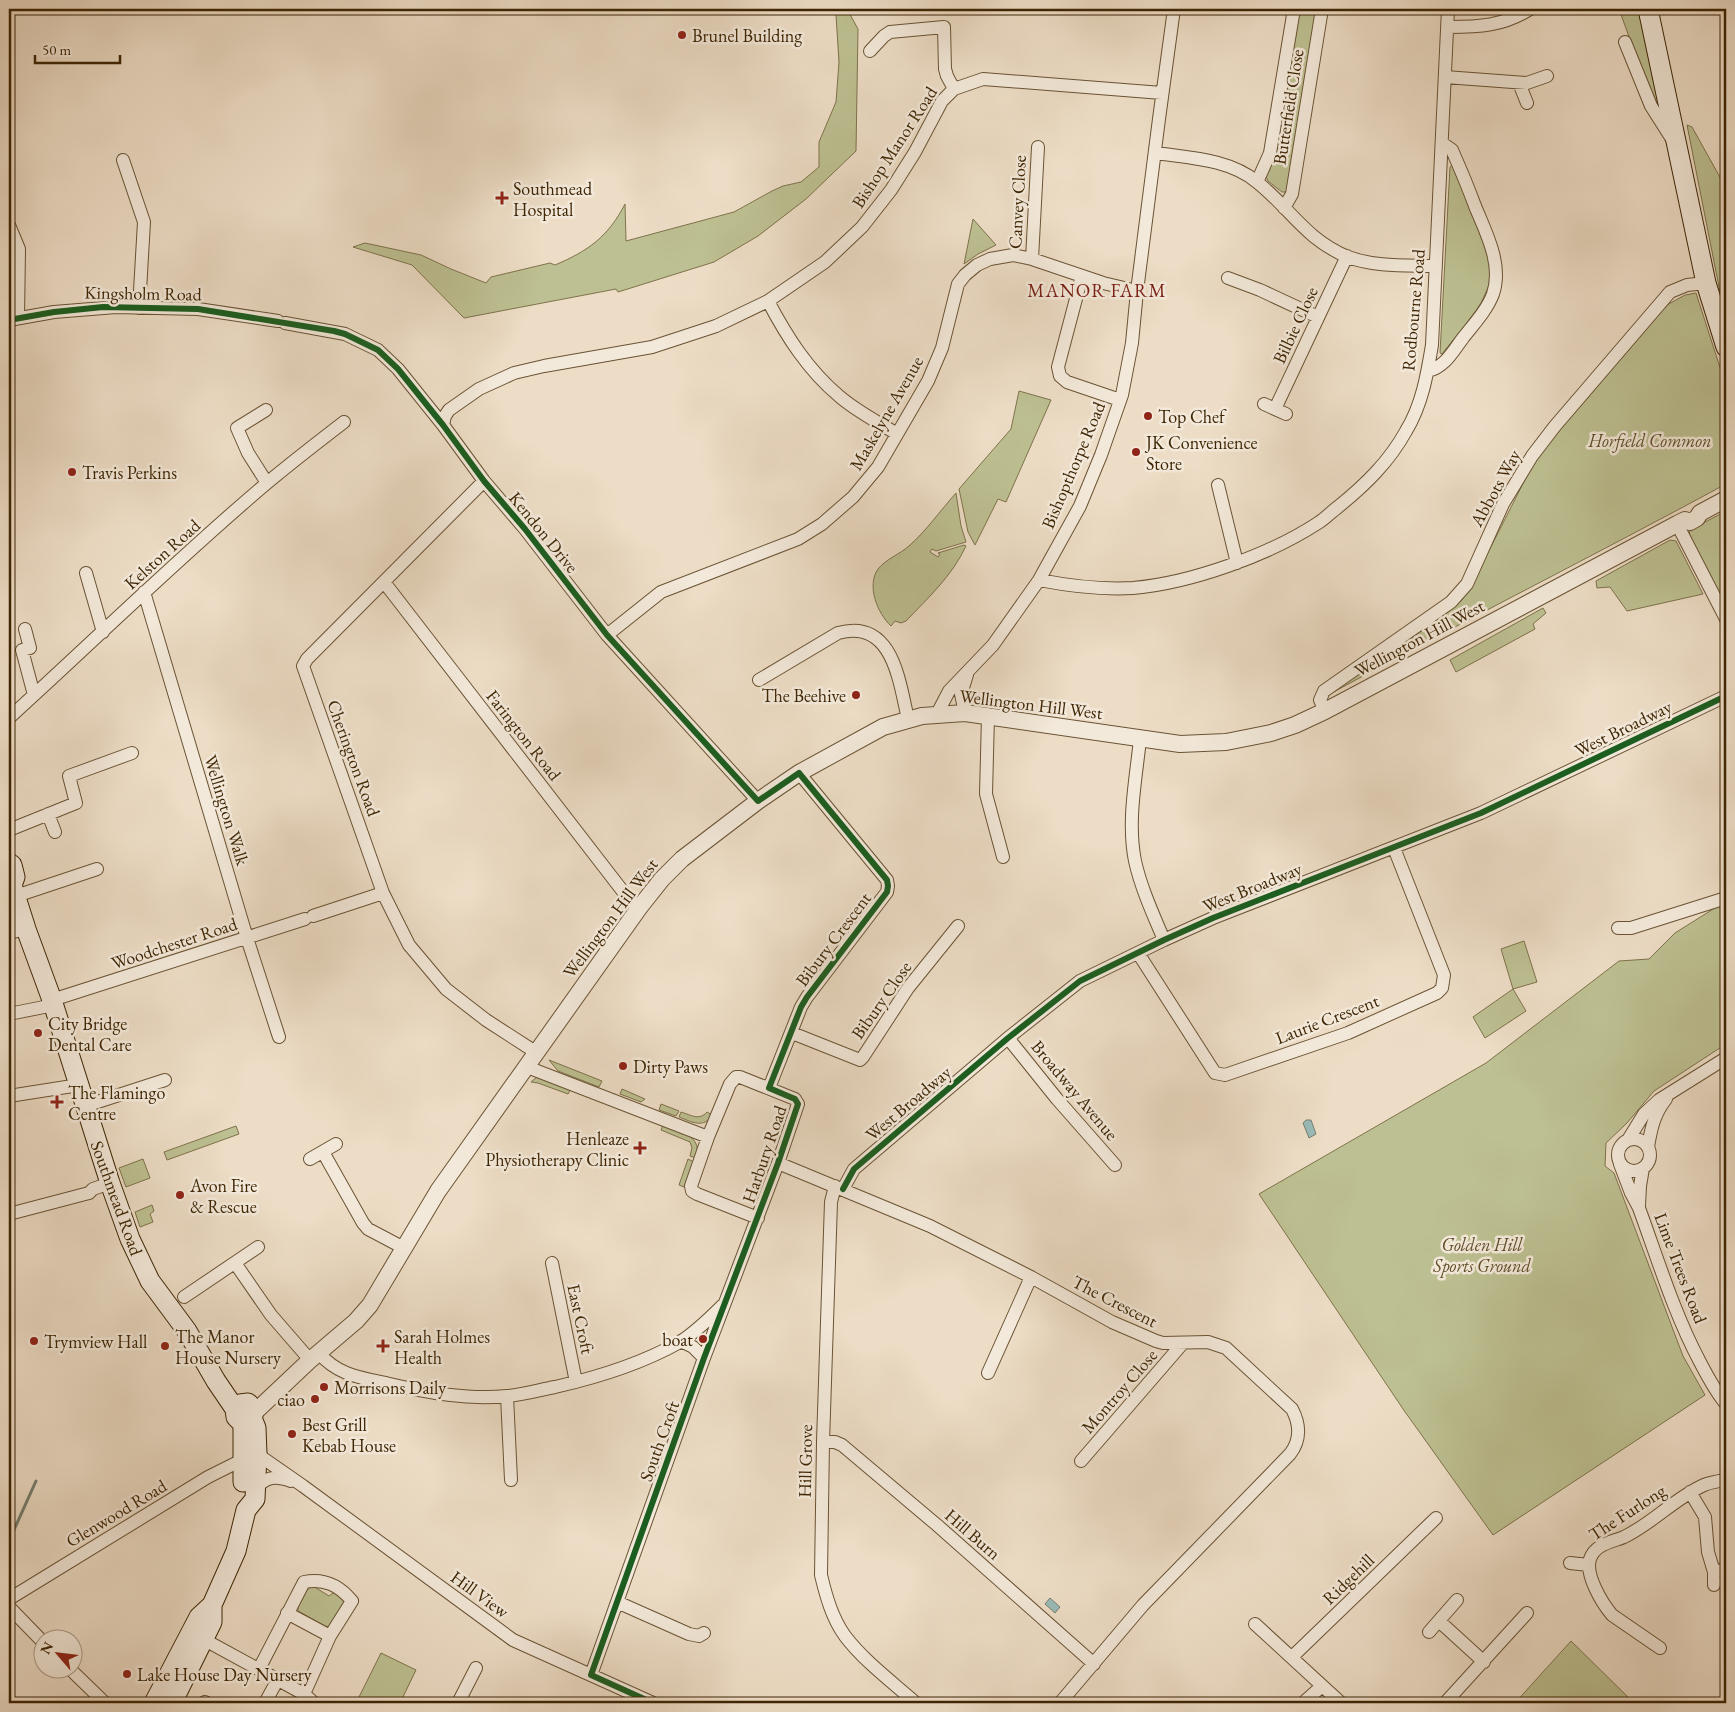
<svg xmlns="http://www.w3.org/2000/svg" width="1735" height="1712" font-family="'EB Garamond',serif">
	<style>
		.green { fill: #bdc092; stroke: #7e724b }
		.water { fill: #99bbb8; stroke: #757f70 }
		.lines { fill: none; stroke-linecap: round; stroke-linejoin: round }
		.stream { stroke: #757f70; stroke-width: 3 }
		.minor-casing { stroke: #6a5334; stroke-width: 14 }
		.tertiary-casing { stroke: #6a5334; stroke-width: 18 }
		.secondary-casing { stroke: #3e2504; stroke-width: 21 }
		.minor { stroke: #f3e9da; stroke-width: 12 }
		.tertiary { stroke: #f3e9da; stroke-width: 16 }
		.secondary { stroke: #f3e9da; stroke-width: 19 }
		.cycleway-casing { stroke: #f3e9da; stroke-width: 9 }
		.cycleway { stroke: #1b5e20; stroke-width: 6 }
		.poi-dot { fill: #8f2418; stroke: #f3e9da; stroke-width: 2 }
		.labels { text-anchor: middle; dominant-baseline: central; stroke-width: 5; stroke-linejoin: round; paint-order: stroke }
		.poi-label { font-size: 18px; fill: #3e2504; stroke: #f3e9da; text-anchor: start }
		.street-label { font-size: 18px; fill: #3e2504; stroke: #f3e9da }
		.park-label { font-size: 18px; font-style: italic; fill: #5e4c28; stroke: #f3e9da }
		.neighbourhood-label { font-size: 19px; letter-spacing: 1px; fill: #7a1f14; stroke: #f3e9da }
	</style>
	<rect width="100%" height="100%" fill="#edddc6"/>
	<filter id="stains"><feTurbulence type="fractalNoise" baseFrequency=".004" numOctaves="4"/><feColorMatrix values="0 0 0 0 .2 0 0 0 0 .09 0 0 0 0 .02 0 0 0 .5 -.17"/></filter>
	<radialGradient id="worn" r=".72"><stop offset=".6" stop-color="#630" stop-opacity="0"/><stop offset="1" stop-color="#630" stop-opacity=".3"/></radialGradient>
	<!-- green -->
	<path class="green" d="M 830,9 L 847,9 L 858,29 L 856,151 L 806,199 L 758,236 L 714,262 L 618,292 L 616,289 L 464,318 L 412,265 L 353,247 L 365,243 L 421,255 L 451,269 L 486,283 L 491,277 L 550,263 L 555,265 C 588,251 608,237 625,204 L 626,241 L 734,212 L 772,191 L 783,186 L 801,182 L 819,167 L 819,142 L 836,102 L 839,62 L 836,15 Z
		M 1299,9 L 1319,9 L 1288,189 L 1286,192 L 1282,192 L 1268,181 L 1265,174 Z
		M 1619,9 L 1640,9 L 1658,102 L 1653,103 Z
		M 1687,125 L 1692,127 L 1726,188 L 1726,309 L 1720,292 Z
		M 1452,165 L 1485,242 L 1491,266 L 1489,285 L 1480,306 L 1442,354 L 1440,353 L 1450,167 Z
		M 973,219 L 996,245 L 978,254 L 964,264 Z
		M 1696,293 L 1726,386 L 1726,484 C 1595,555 1461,622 1330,694 L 1442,617 L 1461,601 L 1473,582 L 1536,458 L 1667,305 L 1685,295 Z
		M 1019,391 L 1051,400 L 1006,502 L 998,499 L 975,545 L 968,532 L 959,489 L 1011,429 Z
		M 956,493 L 961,526 L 966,542 L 936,551 L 932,549 L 930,552 L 938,557 L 940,554 L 938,553 L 964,545 L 966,546 C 952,576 928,598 906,621 L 901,623 L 895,621 L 891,626 C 878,614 866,586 878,569 C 886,559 900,554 909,546 C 926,531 940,511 956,493 Z
		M 1726,511 L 1726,606 L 1689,535 L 1690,530 Z
		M 1670,540 L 1676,541 L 1703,594 L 1627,611 L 1610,587 L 1597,588 L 1596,581 Z
		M 1543,608 L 1546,613 L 1533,624 L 1535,629 L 1456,672 L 1450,660 Z
		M 1726,901 L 1726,1044 L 1654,1091 L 1627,1123 L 1606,1143 L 1605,1166 L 1614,1173 L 1683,1356 L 1705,1395 L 1493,1535 L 1403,1409 L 1259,1194 L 1486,1063 L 1619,961 L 1649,959 L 1675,933 Z
		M 1524,941 L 1537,982 L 1513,989 L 1526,1011 L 1485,1038 L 1473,1017 L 1513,989 L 1501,949 Z
		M 549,1060 L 602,1081 L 599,1087 L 558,1071 Z
		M 537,1077 L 571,1089 L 568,1094 L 538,1083 L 531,1082 Z
		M 622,1089 L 645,1099 L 641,1102 L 620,1094 Z
		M 661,1104 L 679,1111 L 676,1116 L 659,1110 Z
		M 681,1112 C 691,1115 699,1121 707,1112 L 712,1115 C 704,1129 692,1122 679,1117 Z
		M 663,1125 C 680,1132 703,1135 696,1158 L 690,1156 L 692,1148 L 690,1142 L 661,1130 Z
		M 236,1126 L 239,1134 L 167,1160 L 164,1152 Z
		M 143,1159 L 150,1178 L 126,1187 L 119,1168 Z
		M 688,1159 L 694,1162 L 684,1187 L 679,1185 Z
		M 152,1205 L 154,1211 L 150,1214 L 153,1222 L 140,1227 L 135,1212 Z
		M 313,1586 L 329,1596 L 336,1591 L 347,1601 L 329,1627 L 325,1626 L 298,1611 C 297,1602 305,1589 313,1586 Z
		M 1571,1641 L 1634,1703 L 1515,1703 Z
		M 381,1653 L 416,1670 L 400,1703 L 356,1703 Z"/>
	<!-- water -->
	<path class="water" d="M 1306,1120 L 1311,1120 L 1316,1134 L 1309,1138 L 1303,1123 Z
		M 1050,1598 L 1060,1607 L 1055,1613 L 1045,1604 Z"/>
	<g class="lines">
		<!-- stream -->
		<path class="stream" d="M 9,1541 L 36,1481"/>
		<defs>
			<path id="minor" d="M 1448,27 C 1479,27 1503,26 1530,9
				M 1625,42 L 1651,106 L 1672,139
				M 870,51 L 884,36 L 890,32 L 944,27 L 945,69 L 947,76 L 954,89
				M 1445,77 L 1527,83 L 1547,76
				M 1519,83 L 1527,103
				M 1156,153 C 1190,158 1229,159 1257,182 C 1291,209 1305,239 1348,257 C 1375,267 1407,265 1436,266
				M 123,160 L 144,222 L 139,308
				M 1257,182 L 1270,153 L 1294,9
				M 1284,208 L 1292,194 L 1322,9
				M 9,225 L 19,249 L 18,318
				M 1032,259 L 1038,147
				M 1082,276 L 1058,367 L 1060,376 L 1067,382 L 1120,400
				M 1228,278 L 1260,290 L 1318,317
				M 768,301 C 787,337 808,370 839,396 C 856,411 878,422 897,434
				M 9,320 L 54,312 L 116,307 L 198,309 L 278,321
				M 285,323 L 345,334 L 378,350 L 398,369 L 443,425 L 484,481 L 525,529 L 607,635 L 758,801
				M 1428,371 C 1445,367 1453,351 1463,338 C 1474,324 1487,310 1493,294 C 1503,264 1486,233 1475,206 C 1468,187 1460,168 1452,150 L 1442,143
				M 1264,404 L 1286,414
				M 1275,409 L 1347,256
				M 266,410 L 237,428 L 248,453 L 267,483
				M 443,425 L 445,416 L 449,410 L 479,389 L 514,373 L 544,366 L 652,347 L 716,326 L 768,301 L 825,262 L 862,227 L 891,190 L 915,152 L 942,101 L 954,89 L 983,79 L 1162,93
				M 484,481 L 307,659 L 303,666 L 383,893 L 409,945 L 446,989 L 486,1020 L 537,1053
				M 1218,485 L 1237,563
				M 1677,524 L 1726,619
				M 86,573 L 103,632
				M 1039,580 C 1070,586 1101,590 1133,588 C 1191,583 1269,555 1318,523 C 1325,519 1331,512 1338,507 C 1365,485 1389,462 1406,431 C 1422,405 1427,375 1432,345 L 1448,9
				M 384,582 L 628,898 L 639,908
				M 144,592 L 247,938 L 279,1037
				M 25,629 L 30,648 L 22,650 L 34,695
				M 607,635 L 661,592 L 798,539 L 822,524 L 853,497 L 878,467 L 928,381 L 942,348 L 958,284 L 965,275 L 977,265 L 990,259 L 1013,255 L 1032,259 L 1103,283 L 1137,291
				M 759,680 L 838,633 C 893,618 899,681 908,719
				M 1325,711 L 1320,700 L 1324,691 L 1451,602 L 1467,584 L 1503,504 L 1532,456 L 1555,426 L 1670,292 L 1687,285 L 1706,283
				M 965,713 L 961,694 L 967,675
				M 937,714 L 949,691 L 993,645 L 1039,580 L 1080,506 L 1101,455 L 1122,395 L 1132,343 L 1137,291 L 1159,119 L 1174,9
				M 988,716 L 986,794 L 1003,857
				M 9,718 C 95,640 178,558 267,483 C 292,462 318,442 344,422
				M 1140,739 C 1136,779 1127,821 1135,861 C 1141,888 1153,914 1164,940
				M 48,814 L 55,832
				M 9,830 L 76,803 L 69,776 L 132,753
				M 16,896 L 97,869
				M 313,916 L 383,893
				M 1618,928 L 1631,928 L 1726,898
				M 9,933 L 26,929
				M 1138,953 L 1215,1073 L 1225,1075 L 1348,1033 L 1437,993 L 1442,988 L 1444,975 L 1394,848
				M 52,1000 L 305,919
				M 9,1014 L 54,1005
				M 792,1033 L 860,1060 L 863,1057 L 908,988 L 958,926
				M 1008,1038 L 1057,1099 L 1115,1165
				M 527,1067 L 708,1137
				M 769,1088 L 801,1007 L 807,997 L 887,892 L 888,886 L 887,880 L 799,773
				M 9,1096 L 79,1085
				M 85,1106 L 165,1080
				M1618 1155a16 16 0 1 1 32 0a16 16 0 1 1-32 0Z
				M 1628,1140 L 1644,1114 L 1659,1100 L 1726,1058
				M 1648,1147 C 1651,1129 1654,1114 1666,1099
				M 323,1152 L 363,1223 L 368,1229 L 404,1248
				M 310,1159 L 336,1144
				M 778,1163 L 930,1226 L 1031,1277 L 1112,1322 L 1156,1341 L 1163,1343 L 1208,1342 L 1226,1348 L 1292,1409 C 1300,1424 1301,1440 1290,1454 L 1143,1605 L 1060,1703
				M 1620,1164 L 1631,1193 L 1639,1208 C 1658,1260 1674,1313 1700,1362 C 1708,1377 1715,1391 1726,1404
				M 835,1186 L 831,1202 L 823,1442 L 821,1575 C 826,1596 832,1618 845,1636 C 864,1661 892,1682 916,1703
				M 843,1189 L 854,1169 L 1008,1038 L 1080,981 L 1164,940 L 1213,918 L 1481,813 L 1726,696
				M 1639,1206 L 1640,1186 L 1643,1168
				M 9,1214 L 89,1193 L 93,1189 L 110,1183
				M 235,1263 L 271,1315 L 310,1360
				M 552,1263 L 576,1382
				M 184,1297 L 258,1247
				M 681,1341 L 693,1347 L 704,1358
				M 319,1353 C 338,1376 363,1378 390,1384 C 428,1393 468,1400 507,1396 C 523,1395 539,1390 555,1387 C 599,1377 641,1364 680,1342 C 696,1332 710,1318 723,1305
				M 988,1373 L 1031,1277
				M 507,1396 L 511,1480
				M 823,1442 L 835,1442 L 842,1445 L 937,1525 L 1094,1664
				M 257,1454 L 303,1486 L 513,1640 L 653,1703
				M 1081,1461 L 1183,1343
				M 256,1488 C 267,1476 276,1476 291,1481
				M 1690,1492 L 1705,1517 L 1708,1552 L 1714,1572 L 1726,1569
				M 1570,1563 L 1589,1565
				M 1714,1572 L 1714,1585
				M 9,1599 L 208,1477 L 244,1459
				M 617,1602 L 689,1634 L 699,1636 L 704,1633
				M 9,1607 L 42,1641
				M 287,1613 L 330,1636
				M 1439,1621 L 1484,1662
				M 1255,1624 L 1341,1703
				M 1429,1632 L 1457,1600
				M 203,1639 L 304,1694 L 314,1703
				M 1660,1648 L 1612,1615 C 1602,1603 1585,1575 1590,1559 C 1595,1544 1612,1542 1624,1537 C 1653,1523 1675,1498 1704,1485 C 1711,1482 1719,1481 1726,1480
				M 1292,1657 L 1436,1518
				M 259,1669 L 304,1582 C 324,1578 339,1585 352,1601 L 330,1636 L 304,1694
				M 71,1670 L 105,1703
				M 591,1675 L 704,1358 L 778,1163 L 798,1104 L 795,1099 L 740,1077 L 736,1077 L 730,1084 L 708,1137 L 691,1186 L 692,1191 L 697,1194 L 758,1218
				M 205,1702 L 207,1703
				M 265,1703 L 278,1679
				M 458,1703 L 476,1668
				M 1303,1703 L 1322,1686
				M 1445,1703 L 1527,1613"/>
			<path id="tertiary" d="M 254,1413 L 309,1361 L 356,1321 L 370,1305 L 438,1191 L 639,908 L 662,879 L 682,859 L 758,801 L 799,773 L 883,727 L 922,716 L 965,713 L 1180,744 L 1226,742 L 1271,733 L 1295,725 L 1325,711 L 1677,524 L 1685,520 L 1690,522 L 1697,518 L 1700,513 L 1726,499"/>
			<path id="secondary" d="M 1648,9 L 1706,283 L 1726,347
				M 9,863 L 12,865 L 15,877 L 12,885 L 26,929 L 52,1000 L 110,1183 L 130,1239 L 150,1281 L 187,1331 L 216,1381 L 235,1409 L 236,1417 L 240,1421 L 247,1422 L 253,1416 L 253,1408 L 248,1403 L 240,1404 L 235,1409
				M 243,1482 L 243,1422
				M 154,1703 L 199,1617 L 212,1605 L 236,1551 L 246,1510 L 255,1499 L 257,1454 L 256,1428 L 252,1418
				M 172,1703 L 212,1622 L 212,1605"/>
		</defs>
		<!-- minor casing -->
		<use href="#minor" class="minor-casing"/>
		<!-- tertiary casing -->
		<use href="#tertiary" class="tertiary-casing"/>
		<!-- secondary casing -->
		<use href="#secondary" class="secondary-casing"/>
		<!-- minor -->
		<use href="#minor" class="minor"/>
		<!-- tertiary -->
		<use href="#tertiary" class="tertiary"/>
		<!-- secondary -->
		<use href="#secondary" class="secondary"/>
		<defs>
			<path id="cycleway" d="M 9,320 L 54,312 L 103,307 L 198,309 L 334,331 L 345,334 L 378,350 L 398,369 L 443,425 L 484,481 L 525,529 L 607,635 L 758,801 L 799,773 L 887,880 L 888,886 L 887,892 L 807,997 L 801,1007 L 769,1088 L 795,1099 L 798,1104 L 778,1163 L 704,1358 L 591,1675 L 653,1703
				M 843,1189 L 854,1169 L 1008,1038 L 1080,981 L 1164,940 L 1213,918 L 1481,813 L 1726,696"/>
		</defs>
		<!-- cycleway casing -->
		<use href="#cycleway" class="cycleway-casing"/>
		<!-- cycleway -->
		<use href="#cycleway" class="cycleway"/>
	</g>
	<!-- markers -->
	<g class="poi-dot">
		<circle cx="682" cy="35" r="5"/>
		<path d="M499.5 190.5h5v5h5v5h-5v5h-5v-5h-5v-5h5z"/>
		<circle cx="1148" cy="416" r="5"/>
		<circle cx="1136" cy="452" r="5"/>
		<circle cx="72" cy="472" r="5"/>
		<circle cx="856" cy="695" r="5"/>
		<circle cx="38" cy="1033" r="5"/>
		<circle cx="623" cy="1066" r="5"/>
		<path d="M54.5 1094.5h5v5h5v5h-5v5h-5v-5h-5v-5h5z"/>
		<path d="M637.5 1140.5h5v5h5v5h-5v5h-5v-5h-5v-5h5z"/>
		<circle cx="180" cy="1195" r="5"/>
		<circle cx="703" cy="1339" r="5"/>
		<circle cx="34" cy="1341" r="5"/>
		<circle cx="165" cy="1346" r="5"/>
		<path d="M380.5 1338.5h5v5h5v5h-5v5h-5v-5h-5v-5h5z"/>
		<circle cx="324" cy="1387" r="5"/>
		<circle cx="315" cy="1399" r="5"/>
		<circle cx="292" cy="1434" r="5"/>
		<circle cx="127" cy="1674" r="5"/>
	</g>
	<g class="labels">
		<!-- poi labels -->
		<g class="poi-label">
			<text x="692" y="35">Brunel Building</text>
			<text x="513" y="188">Southmead<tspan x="513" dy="21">Hospital</tspan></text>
			<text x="1158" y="416">Top Chef</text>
			<text x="1146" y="442">JK Convenience<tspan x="1146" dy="21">Store</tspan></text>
			<text x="82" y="472">Travis Perkins</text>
			<text x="846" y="695" text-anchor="end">The Beehive</text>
			<text x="48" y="1023">City Bridge<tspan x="48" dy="21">Dental Care</tspan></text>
			<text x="633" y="1066">Dirty Paws</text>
			<text x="68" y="1092">The Flamingo<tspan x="68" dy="21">Centre</tspan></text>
			<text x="629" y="1138" text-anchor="end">Henleaze<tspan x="629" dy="21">Physiotherapy Clinic</tspan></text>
			<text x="190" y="1185">Avon Fire<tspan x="190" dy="21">&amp; Rescue</tspan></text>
			<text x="175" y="1336">The Manor<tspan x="175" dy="21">House Nursery</tspan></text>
			<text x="394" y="1336">Sarah Holmes<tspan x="394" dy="21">Health</tspan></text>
			<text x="693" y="1339" text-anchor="end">boat</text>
			<text x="44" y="1341">Trymview Hall</text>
			<text x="334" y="1387">Morrisons Daily</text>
			<text x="305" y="1399" text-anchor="end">ciao</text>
			<text x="302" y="1424">Best Grill<tspan x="302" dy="21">Kebab House</tspan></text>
			<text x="137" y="1674">Lake House Day Nursery</text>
		</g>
		<!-- street labels -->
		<g class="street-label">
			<text transform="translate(1288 107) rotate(-81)">Butterfield Close</text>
			<text transform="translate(894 147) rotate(-57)">Bishop Manor Road</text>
			<text transform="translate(1017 202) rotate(-87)">Canvey Close</text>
			<text transform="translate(143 293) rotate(1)">Kingsholm Road</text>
			<text transform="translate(1413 310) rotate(-85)">Rodbourne Road</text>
			<text transform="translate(1295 325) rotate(-65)">Bilbie Close</text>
			<text transform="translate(886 413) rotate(-60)">Maskelyne Avenue</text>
			<text transform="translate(1073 465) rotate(-67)">Bishopthorpe Road</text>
			<text transform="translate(1495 488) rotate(-61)">Abbots Way</text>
			<text transform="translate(544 532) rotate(51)">Kendon Drive</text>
			<text transform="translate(162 554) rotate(-42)">Kelston Road</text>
			<text transform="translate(1419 638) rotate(-28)">Wellington Hill West</text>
			<text transform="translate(1031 704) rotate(7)">Wellington Hill West</text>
			<text transform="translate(1623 728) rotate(-26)">West Broadway</text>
			<text transform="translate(524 735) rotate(52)">Farington Road</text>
			<text transform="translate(354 758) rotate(70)">Cherington Road</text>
			<text transform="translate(227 810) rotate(73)">Wellington Walk</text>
			<text transform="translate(1252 887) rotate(-22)">West Broadway</text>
			<text transform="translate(610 918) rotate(-53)">Wellington Hill West</text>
			<text transform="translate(833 939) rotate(-53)">Bibury Crescent</text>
			<text transform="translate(174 943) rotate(-18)">Woodchester Road</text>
			<text transform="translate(881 1000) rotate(-55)">Bibury Close</text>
			<text transform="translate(1327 1019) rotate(-21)">Laurie Crescent</text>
			<text transform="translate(1075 1090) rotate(50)">Broadway Avenue</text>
			<text transform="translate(908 1103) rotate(-40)">West Broadway</text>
			<text transform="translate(764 1154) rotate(-71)">Harbury Road</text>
			<text transform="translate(117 1198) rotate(70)">Southmead Road</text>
			<text transform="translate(1681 1268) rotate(69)">Lime Trees Road</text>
			<text transform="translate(1115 1301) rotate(27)">The Crescent</text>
			<text transform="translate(581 1319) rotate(78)">East Croft</text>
			<text transform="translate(1119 1391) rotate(-49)">Montroy Close</text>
			<text transform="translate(659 1441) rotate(-70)">South Croft</text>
			<text transform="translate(805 1461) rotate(-89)">Hill Grove</text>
			<text transform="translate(1627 1512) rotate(-33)">The Furlong</text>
			<text transform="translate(116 1513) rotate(-31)">Glenwood Road</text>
			<text transform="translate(973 1534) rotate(41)">Hill Burn</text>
			<text transform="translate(1348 1579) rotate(-44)">Ridgehill</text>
			<text transform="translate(480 1594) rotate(36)">Hill View</text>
		</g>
		<!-- park labels -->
		<g class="park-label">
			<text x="1650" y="440">Horfield Common</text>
			<text x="1482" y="1244">Golden Hill<tspan x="1482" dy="21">Sports Ground</tspan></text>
		</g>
		<!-- neighbourhood labels -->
		<g class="neighbourhood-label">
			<text x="1097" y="290">MANOR FARM</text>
		</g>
	</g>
	<!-- margin -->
	<rect width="1735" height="1712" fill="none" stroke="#edddc6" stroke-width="30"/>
	<rect x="10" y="10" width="1715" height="1692" fill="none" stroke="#3e2504" stroke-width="2.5"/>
	<rect x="15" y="15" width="1705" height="1682" fill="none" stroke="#3e2504"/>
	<!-- north arrow -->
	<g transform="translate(58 1654) rotate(298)"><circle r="24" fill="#f3e9da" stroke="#ab9b84"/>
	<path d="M0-4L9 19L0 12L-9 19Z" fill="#8f2418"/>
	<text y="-8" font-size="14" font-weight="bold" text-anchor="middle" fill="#3e2504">N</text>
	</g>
	<!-- scale -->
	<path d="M35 55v8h85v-8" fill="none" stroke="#3e2504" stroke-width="2.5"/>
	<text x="42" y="55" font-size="15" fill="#3e2504" stroke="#f3e9da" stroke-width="4" paint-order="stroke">50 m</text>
	<rect width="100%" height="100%" filter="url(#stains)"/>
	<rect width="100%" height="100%" fill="url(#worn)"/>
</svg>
